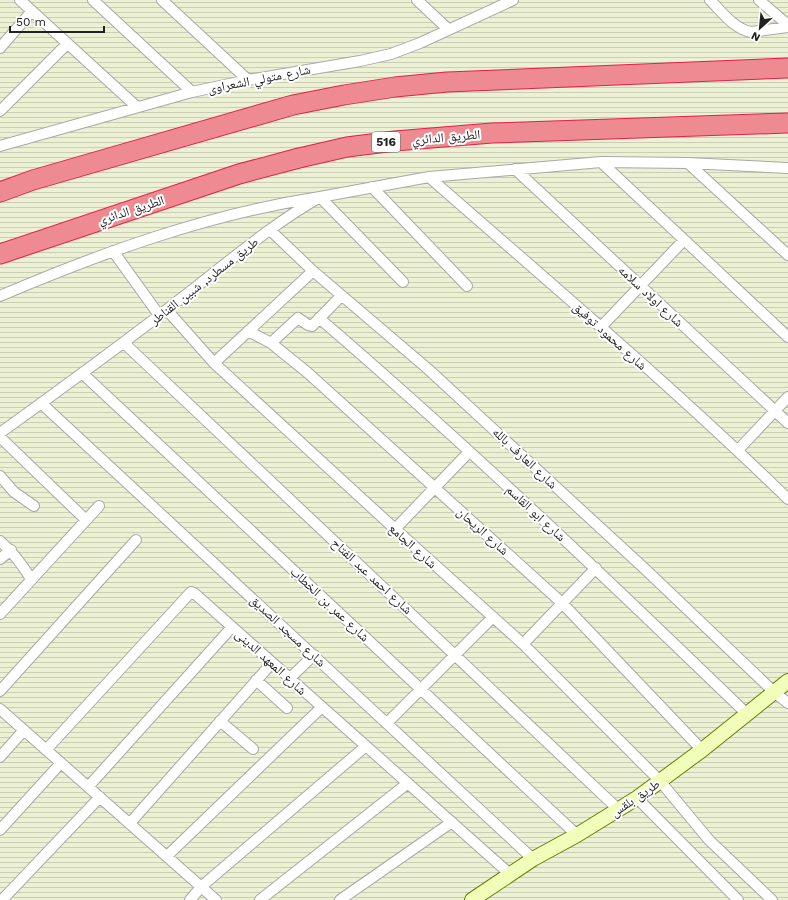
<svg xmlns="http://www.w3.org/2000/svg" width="788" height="900" font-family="'Work Sans','Noto Naskh Arabic',sans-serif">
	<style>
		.farmland { fill: url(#farmland-rules) }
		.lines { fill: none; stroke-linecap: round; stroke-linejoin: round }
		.minor-casing { stroke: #a8a8a8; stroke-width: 12 }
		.secondary-casing { stroke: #618000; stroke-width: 16 }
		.motorway-casing { stroke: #e61e48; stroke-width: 21 }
		.minor { stroke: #fff; stroke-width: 10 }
		.secondary { stroke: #f1fdb9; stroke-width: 14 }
		.motorway { stroke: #ed8b90; stroke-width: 19 }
		.labels { text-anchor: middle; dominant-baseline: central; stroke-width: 4; stroke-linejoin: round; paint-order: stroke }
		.shield { fill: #fff; stroke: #646464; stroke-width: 1 }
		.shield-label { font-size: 12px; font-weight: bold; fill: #212121 }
		.street-label { font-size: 13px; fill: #212121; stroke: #fff }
	</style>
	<defs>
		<pattern id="farmland-rules" width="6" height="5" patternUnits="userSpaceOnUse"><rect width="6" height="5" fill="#ebf1d2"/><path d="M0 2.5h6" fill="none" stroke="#c9ceb4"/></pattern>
	</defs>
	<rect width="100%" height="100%" fill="#f2efe7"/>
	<!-- farmland -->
	<path class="farmland" d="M 0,0 L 788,0 L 788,900 L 0,900 Z"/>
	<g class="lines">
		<defs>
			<path id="minor" d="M 20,0 L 137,107
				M 93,0 L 192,92
				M 162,0 L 248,80
				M 417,0 L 448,29
				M 710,0 C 721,11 734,29 751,32 L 788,27
				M 759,0 L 788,25
				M 0,48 L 32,11
				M 0,111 L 67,44
				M 0,146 L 192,92 L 248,80 L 360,61 L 391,54 L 420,43 L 513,0
				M 601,162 L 788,337
				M 688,163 L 788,255
				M 515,169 L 788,423
				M 429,177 C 550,283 673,387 788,499
				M 372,187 L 467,286
				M 270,230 L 313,271 L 428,369 L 645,569 L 774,692 L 788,703
				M 113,251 L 159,315
				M 0,296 C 103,252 209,214 320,197 L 403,282
				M 167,310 L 214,363 L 395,529 L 523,644 L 660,781 L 709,840 L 772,900
				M 319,318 C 467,445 607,579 747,714
				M 601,327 L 684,240
				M 248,331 L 271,343 L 308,373 L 562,603 L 702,750
				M 124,343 L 619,810
				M 271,343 L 298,318 L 308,325 L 312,326 L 341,296
				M 214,363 L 313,271
				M 82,373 L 577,835
				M 41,403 L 533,859
				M 0,433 C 61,389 123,344 183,297 C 227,263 271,225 320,197 L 429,177 L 601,162 L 688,163 L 788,168
				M 0,437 L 86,520
				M 738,450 L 788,397
				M 0,476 L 14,492 L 34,506
				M 395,529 L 469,452
				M 0,541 C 13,552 22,564 31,579
				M 0,559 L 11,550
				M 0,614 L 99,506
				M 523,644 L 596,568
				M 290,678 L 314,655
				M 256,680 L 287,708
				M 0,691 L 136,540
				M 0,709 L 216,900
				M 220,721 L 253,749
				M 387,723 L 493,617
				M 46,750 L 191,592 L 194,593 L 511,875
				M 0,757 L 24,730
				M 88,787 L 232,627
				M 637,798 L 738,900
				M 130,823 L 272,663
				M 0,830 L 61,763
				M 167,856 L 322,707
				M 2,900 L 100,797
				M 190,900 L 202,886 L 366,746
				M 260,900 L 408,783
				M 340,900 L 452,822"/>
			<path id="secondary" d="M 472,900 L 533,859 L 577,835 L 637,798 L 702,750 L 788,681"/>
			<path id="motorway" d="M 0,192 L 33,180 L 293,105 L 344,95 L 395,87 L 447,82 L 788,68
				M 0,254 L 239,174 L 299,158 L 347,147 L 395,141 L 492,133 L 788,123"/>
		</defs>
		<!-- minor casing -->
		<use href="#minor" class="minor-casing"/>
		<!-- secondary casing -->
		<use href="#secondary" class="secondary-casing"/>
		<!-- motorway casing -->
		<use href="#motorway" class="motorway-casing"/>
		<!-- minor -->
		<use href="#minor" class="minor"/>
		<!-- secondary -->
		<use href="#secondary" class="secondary"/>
		<!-- motorway -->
		<use href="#motorway" class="motorway"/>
	</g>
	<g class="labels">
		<!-- shield labels -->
		<rect class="shield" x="372" y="132" width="28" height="20" rx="3"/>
		<g class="shield-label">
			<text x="386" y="142">516</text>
		</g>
		<!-- street labels -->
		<g class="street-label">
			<text transform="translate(259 79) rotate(-11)">شارع متولي الشعراوى</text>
			<text transform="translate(446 137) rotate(-5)">الطريق الدائري</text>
			<text transform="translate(131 210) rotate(-18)">الطريق الدائري</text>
			<text transform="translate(204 281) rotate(-38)">طريق مسطرد, شبين القناطر</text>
			<text transform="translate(651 296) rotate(43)">شارع اولاد سلامه</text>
			<text transform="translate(610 336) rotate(42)">شارع محمود توفيق</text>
			<text transform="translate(525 458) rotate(43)">شارع العارف بالله</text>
			<text transform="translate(536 513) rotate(43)">شارع ابو القاسم</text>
			<text transform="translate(483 531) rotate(42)">شارع الريحان</text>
			<text transform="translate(413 546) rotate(42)">شارع الجامع</text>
			<text transform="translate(372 576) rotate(43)">شارع احمد عبد الفتاح</text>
			<text transform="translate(330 604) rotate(43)">شارع عمر بن الخطاب</text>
			<text transform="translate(288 631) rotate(43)">شارع مسجد الصديق</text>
			<text transform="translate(271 662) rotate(42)">شارع المعهد الدينى</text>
			<text transform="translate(635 798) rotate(-34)">طريق بلقس</text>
		</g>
	</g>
	<!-- north arrow -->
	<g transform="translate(760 28) rotate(207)" stroke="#ffffff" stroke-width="3" paint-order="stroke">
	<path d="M0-3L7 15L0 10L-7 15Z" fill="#212121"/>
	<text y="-6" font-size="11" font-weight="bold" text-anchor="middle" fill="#212121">N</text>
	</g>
	<!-- scale -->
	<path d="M10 26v6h94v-6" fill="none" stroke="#212121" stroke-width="2"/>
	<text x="16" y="26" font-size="12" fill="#212121" stroke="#ffffff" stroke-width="3" paint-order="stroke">50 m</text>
</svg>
